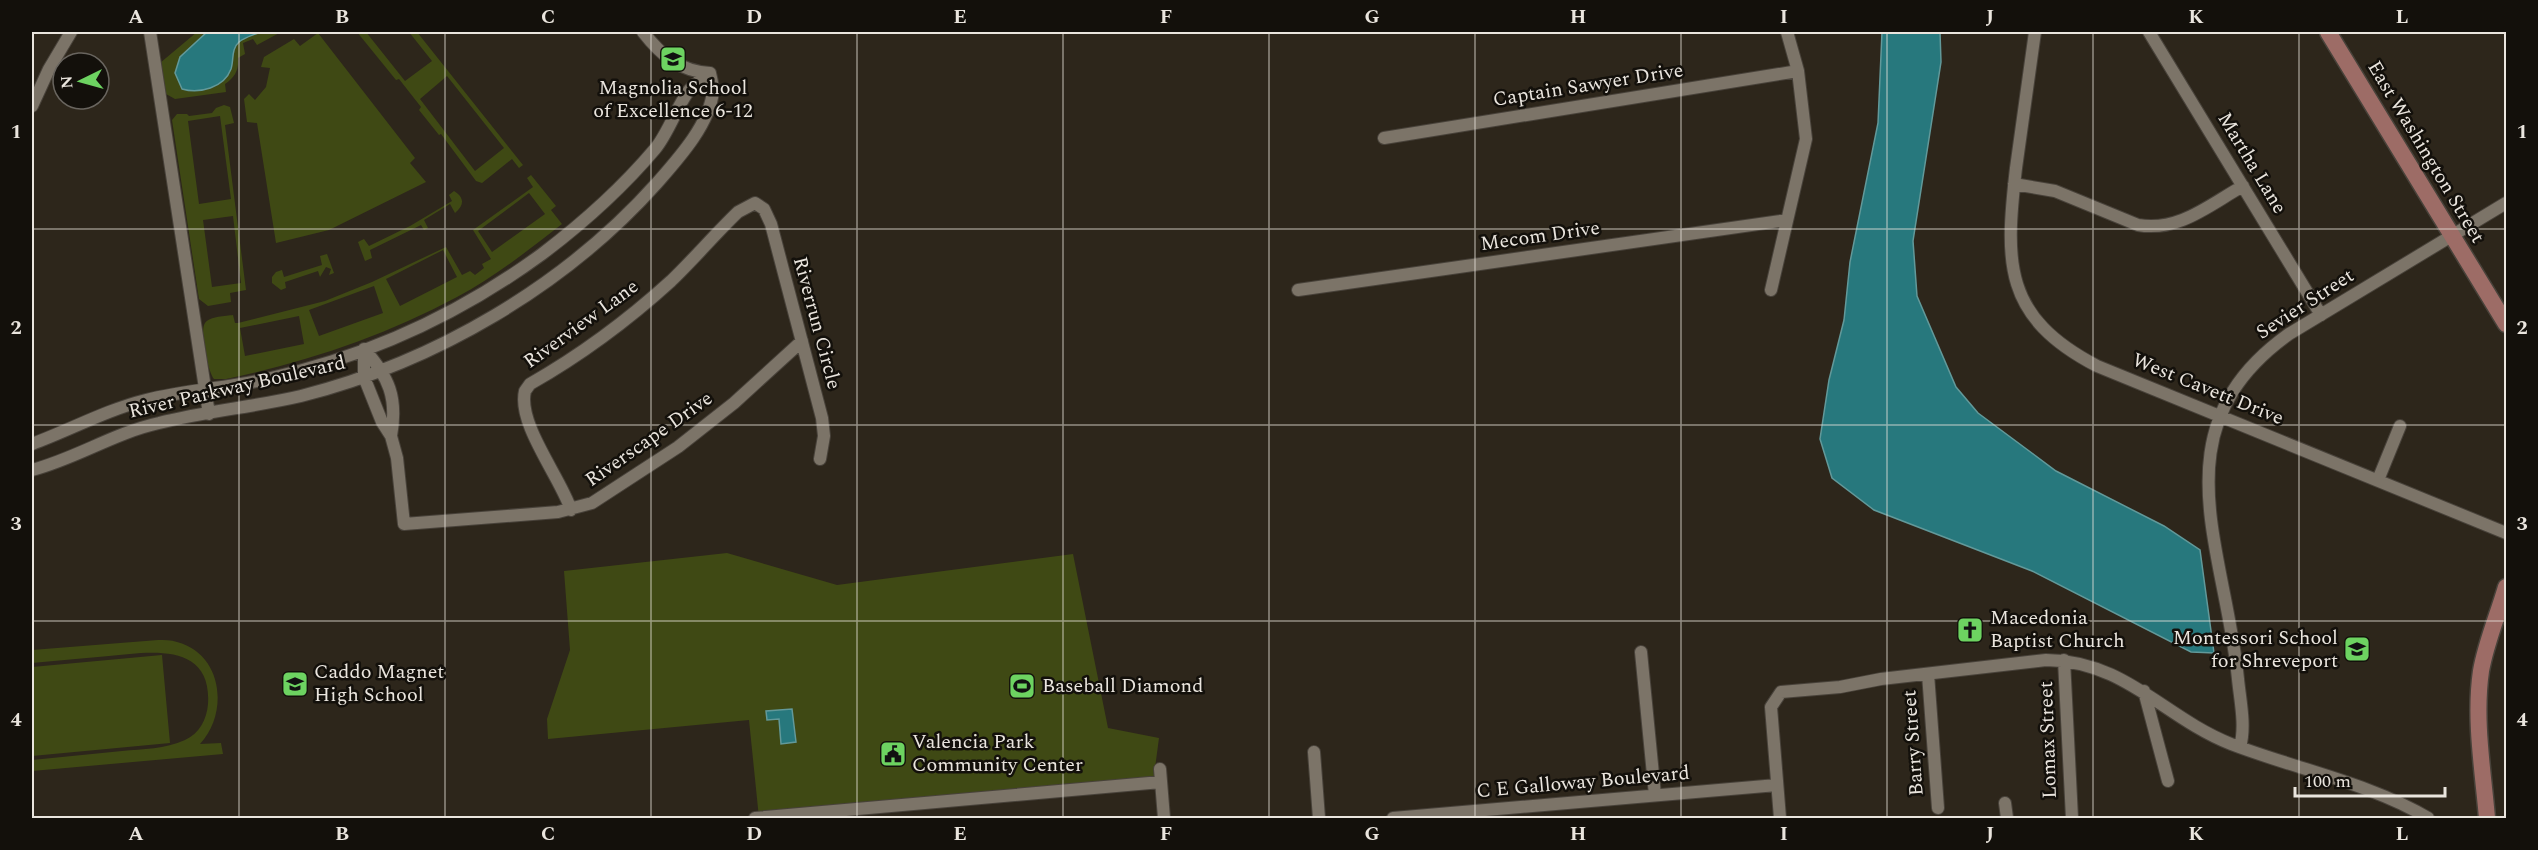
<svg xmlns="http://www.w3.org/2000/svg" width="2538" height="850" font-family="Spectral,serif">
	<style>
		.green { fill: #3f4914; fill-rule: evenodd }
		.water { fill: #27787d; stroke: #62999a; stroke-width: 1.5 }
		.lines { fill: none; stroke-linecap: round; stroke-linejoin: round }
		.street-casing { stroke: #48423a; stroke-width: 14 }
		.secondary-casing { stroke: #48423a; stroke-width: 19 }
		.street { stroke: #7c7468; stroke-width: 12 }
		.secondary { stroke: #9d6c66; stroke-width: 16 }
		.grid { fill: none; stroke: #eae5de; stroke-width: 1.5; stroke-opacity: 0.55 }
		.labels { text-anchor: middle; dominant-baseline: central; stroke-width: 5; stroke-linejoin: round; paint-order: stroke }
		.street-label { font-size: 20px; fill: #eae5de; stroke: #13100b }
		.poi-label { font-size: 20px; fill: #eae5de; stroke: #13100b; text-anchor: start }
		.neatline { fill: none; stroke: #eae5de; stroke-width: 2 }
		.grid-label { font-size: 20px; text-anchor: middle; font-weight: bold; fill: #eae5de }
	</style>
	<rect width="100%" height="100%" fill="#2d261b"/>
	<!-- green -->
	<path class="green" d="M 197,32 L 281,32 L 257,45 L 253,39 L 243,43 L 245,54 L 238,58 C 239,70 235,77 225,84 L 226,92 L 175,99 L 166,94 L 160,63 Z
		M 357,32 L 366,32 L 405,81 L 432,61 L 409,32 L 417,32 L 523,165 L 519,168 L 512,159 L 482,183 L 476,181 L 441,134 L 439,135 L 419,110 L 421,107 L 399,79 L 396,80 ZM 447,76 L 504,148 L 475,171 L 420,99 Z
		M 318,33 L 415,158 L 410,163 L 426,182 L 329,230 L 276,243 L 257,123 L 247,122 L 244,99 L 249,94 L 255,100 L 266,87 L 270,68 L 261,67 L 264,57 L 294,39 L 300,46 Z
		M 224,105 L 230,107 L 234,123 L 225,125 L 246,290 L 230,293 L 231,302 L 208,306 L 199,299 L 172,120 L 177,114 L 187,114 L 189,116 L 212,113 L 216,108 ZM 220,116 L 231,199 L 199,204 L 188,121 ZM 233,216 L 241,283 L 212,287 L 203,220 Z
		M 531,175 L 556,206 L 551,210 L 562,224 C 529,250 494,277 457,297 C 384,336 307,362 226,379 L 214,379 C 208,372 199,331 205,323 C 210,316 226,316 233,315 L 235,323 L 238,323 L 325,301 L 372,282 L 446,247 L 462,275 L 470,271 L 475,275 L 484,268 L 482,264 L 491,259 L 473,230 L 533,187 L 527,178 ZM 529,193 L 545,214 L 492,252 L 478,231 ZM 443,250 L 457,277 L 400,306 L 386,279 ZM 374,286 L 383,313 L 319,336 L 309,310 ZM 299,316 L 304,344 L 245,356 L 240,328 Z
		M 454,191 C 464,197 465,205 455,213 L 450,204 L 424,220 L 428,228 L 424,230 L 421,225 L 370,250 L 372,258 L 365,261 L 358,242 L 364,239 L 369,246 L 410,226 L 452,201 L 449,195 Z
		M 327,254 L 334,273 L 329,275 L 331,269 L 326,267 L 320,277 L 318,271 L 285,282 L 286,288 L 281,290 L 272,283 L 272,277 L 276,272 L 282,270 L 284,277 L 322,265 L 320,256 Z
		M 727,553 L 837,585 L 1073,554 L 1108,728 L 1159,738 L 1153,783 L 759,818 L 749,720 L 548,739 L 547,719 L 570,650 L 564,571 Z
		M 158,640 C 164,640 171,640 177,642 C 223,654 229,713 200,744 L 221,743 L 223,754 L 32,771 L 32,760 C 62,757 92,754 122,751 C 143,749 165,749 185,740 C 199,734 207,719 208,704 C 212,641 149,652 109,656 C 83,658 57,661 32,663 L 32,650 Z
		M 162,655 L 170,743 L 32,756 L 32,667 Z"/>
	<!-- water -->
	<path class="water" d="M 207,32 L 260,32 C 254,35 245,37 239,42 C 231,49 234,60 231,69 C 224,88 199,94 182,89 L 175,73 L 180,57 Z
		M 1882,32 L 1940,32 L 1941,62 L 1913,241 L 1917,296 L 1956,387 L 1978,413 L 2056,471 L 2164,526 L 2200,550 L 2214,653 L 2191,652 L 2032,571 L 1874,510 L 1832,478 L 1820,439 L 1829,380 L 1844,320 L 1850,262 L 1878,123 Z
		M 792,709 L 796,742 L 781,744 L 779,719 L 767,720 L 766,711 Z"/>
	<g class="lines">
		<defs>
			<path id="street" d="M 150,32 L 209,414
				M 643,32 C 661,55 679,71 710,73
				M 2035,32 C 2029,77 2022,123 2016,168 C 2005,263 2003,317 2097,366 L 2506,533
				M 2149,32 L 2321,315
				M 32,106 L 49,69 L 71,32
				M 1384,138 L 1798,71
				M 2014,184 L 2055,191 L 2138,225 C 2179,232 2209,205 2243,186
				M 1298,290 L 1787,220
				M 1771,290 L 1806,139 L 1798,71 L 1787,32
				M 364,349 L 364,377 L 382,422 L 391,436 L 397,458 L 404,524 L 558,512 L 592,503 L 678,447 L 734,403 L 802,341
				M 364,349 C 389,377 398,398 391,436
				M 32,444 C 70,430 106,410 146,400 C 186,390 227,388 267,379 C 366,357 460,314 542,254 C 583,223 622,188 655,149 C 670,131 679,100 692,87 C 697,82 704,77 710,73
				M 32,470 C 75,459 114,433 159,423 C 206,411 254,407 301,396 C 435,362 565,286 657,183 C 678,159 710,124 713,91 C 713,85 711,78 710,73
				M 2378,480 L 2400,426
				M 571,510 C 561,478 517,424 525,391 L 530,384 C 581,355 627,321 671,281 C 694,259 715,234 738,212 L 755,203 L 764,209 L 771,224 L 822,418 L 824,436 L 820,459
				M 1641,652 L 1655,795
				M 2064,660 L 2072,818
				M 1928,674 L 1938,808
				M 2144,691 L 2168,781
				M 2240,747 C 2246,726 2240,700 2238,679 C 2225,546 2156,429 2289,334 L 2506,203
				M 1314,752 L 1319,818
				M 1160,769 L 1164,818
				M 2005,803 L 2007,818
				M 755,818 L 1161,782
				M 1393,818 L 1777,785
				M 1780,818 L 1771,707 L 1781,692 L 1840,687 L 1881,679 L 2046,660 C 2126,661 2163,717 2231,744 C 2293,768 2372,784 2428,818"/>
			<path id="secondary" d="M 2328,32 L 2506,324
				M 2487,818 C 2483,771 2474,719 2481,671 C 2486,642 2498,615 2506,587"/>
		</defs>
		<!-- street casing -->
		<use href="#street" class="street-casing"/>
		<!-- secondary casing -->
		<use href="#secondary" class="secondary-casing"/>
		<!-- street -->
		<use href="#street" class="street"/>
		<!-- secondary -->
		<use href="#secondary" class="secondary"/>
	</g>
	<!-- grid -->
	<path class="grid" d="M 239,32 L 239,818M 445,32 L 445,818M 651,32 L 651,818M 857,32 L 857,818M 1063,32 L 1063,818M 1269,32 L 1269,818M 1475,32 L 1475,818M 1681,32 L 1681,818M 1887,32 L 1887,818M 2093,32 L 2093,818M 2299,32 L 2299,818M 32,229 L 2506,229M 32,425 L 2506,425M 32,621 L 2506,621"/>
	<!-- icons -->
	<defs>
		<symbol id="school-square" viewBox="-11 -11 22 22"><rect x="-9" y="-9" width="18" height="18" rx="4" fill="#6dd361" stroke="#13100b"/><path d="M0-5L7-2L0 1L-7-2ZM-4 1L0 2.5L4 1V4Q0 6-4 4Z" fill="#111"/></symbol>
		<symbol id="church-square" viewBox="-11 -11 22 22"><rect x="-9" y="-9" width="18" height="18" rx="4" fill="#6dd361" stroke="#13100b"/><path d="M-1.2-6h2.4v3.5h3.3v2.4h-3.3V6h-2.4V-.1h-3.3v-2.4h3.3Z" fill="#111"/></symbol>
		<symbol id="stadium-square" viewBox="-11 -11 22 22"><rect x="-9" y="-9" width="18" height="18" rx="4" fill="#6dd361" stroke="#13100b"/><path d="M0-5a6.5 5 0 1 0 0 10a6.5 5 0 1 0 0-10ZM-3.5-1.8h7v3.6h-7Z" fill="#111"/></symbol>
		<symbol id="civic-square" viewBox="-11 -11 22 22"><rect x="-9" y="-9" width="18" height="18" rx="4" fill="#6dd361" stroke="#13100b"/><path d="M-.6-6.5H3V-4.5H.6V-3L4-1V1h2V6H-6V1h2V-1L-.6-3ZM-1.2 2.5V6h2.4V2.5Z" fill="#111"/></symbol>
	</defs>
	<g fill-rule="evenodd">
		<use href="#school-square" x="658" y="44" width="30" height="30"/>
		<use href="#church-square" x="1955" y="615" width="30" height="30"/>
		<use href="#school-square" x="2342" y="634" width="30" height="30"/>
		<use href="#school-square" x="280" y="669" width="30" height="30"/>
		<use href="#stadium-square" x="1007" y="671" width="30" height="30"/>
		<use href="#civic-square" x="878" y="739" width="30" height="30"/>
	</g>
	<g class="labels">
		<!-- street labels -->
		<g class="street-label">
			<text transform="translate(1588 85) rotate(-9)">Captain Sawyer Drive</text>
			<text transform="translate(2426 152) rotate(59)">East Washington Street</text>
			<text transform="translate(2252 163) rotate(59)">Martha Lane</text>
			<text transform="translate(1540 236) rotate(-8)">Mecom Drive</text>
			<text transform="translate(2305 304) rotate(-33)">Sevier Street</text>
			<text transform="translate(817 323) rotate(75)">Riverrun Circle</text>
			<text transform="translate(581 324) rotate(-36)">Riverview Lane</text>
			<text transform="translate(237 387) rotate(-13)">River Parkway Boulevard</text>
			<text transform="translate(2208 389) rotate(22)">West Cavett Drive</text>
			<text transform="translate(649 439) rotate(-35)">Riverscape Drive</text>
			<text transform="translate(2048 740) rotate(-92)">Lomax Street</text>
			<text transform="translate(1913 743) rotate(-94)">Barry Street</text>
			<text transform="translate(1583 782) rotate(-5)">C E Galloway Boulevard</text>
		</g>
		<!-- poi labels -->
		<g class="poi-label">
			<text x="673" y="88" text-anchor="middle">Magnolia School<tspan x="673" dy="23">of Excellence 6-12</tspan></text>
			<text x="1990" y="618">Macedonia<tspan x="1990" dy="23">Baptist Church</tspan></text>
			<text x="2338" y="638" text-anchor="end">Montessori School<tspan x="2338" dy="23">for Shreveport</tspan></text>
			<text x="314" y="672">Caddo Magnet<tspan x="314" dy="23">High School</tspan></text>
			<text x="1042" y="686">Baseball Diamond</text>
			<text x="912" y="742">Valencia Park<tspan x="912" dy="23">Community Center</tspan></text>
		</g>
	</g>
	<!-- border -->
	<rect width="2538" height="850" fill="none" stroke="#13100b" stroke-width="66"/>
	<!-- north arrow -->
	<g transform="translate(81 81) rotate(265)"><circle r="28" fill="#13100b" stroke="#69655f" stroke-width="1.5"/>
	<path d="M0-4.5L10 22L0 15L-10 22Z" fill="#6dd361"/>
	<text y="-9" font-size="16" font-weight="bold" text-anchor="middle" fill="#eae5de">N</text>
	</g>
	<!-- scale -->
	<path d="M2295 787v9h150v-9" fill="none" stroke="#eae5de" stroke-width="3"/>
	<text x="2304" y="787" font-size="18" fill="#eae5de" stroke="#13100b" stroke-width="4.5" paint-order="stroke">100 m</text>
	<rect x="33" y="33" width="2472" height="784" class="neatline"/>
	<g class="grid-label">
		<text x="136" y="23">A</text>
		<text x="342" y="23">B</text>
		<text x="548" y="23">C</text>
		<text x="754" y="23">D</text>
		<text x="960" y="23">E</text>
		<text x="1166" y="23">F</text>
		<text x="1372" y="23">G</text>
		<text x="1578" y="23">H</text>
		<text x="1784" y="23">I</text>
		<text x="1990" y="23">J</text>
		<text x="2196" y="23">K</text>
		<text x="2402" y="23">L</text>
		<text x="16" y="138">1</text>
		<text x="2522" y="138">1</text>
		<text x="16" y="334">2</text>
		<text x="2522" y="334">2</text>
		<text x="16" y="530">3</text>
		<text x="2522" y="530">3</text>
		<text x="16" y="726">4</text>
		<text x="2522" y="726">4</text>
		<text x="136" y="840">A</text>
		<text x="342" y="840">B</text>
		<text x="548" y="840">C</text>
		<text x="754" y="840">D</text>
		<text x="960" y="840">E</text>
		<text x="1166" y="840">F</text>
		<text x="1372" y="840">G</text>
		<text x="1578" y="840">H</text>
		<text x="1784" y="840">I</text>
		<text x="1990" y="840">J</text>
		<text x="2196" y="840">K</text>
		<text x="2402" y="840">L</text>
	</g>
</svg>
